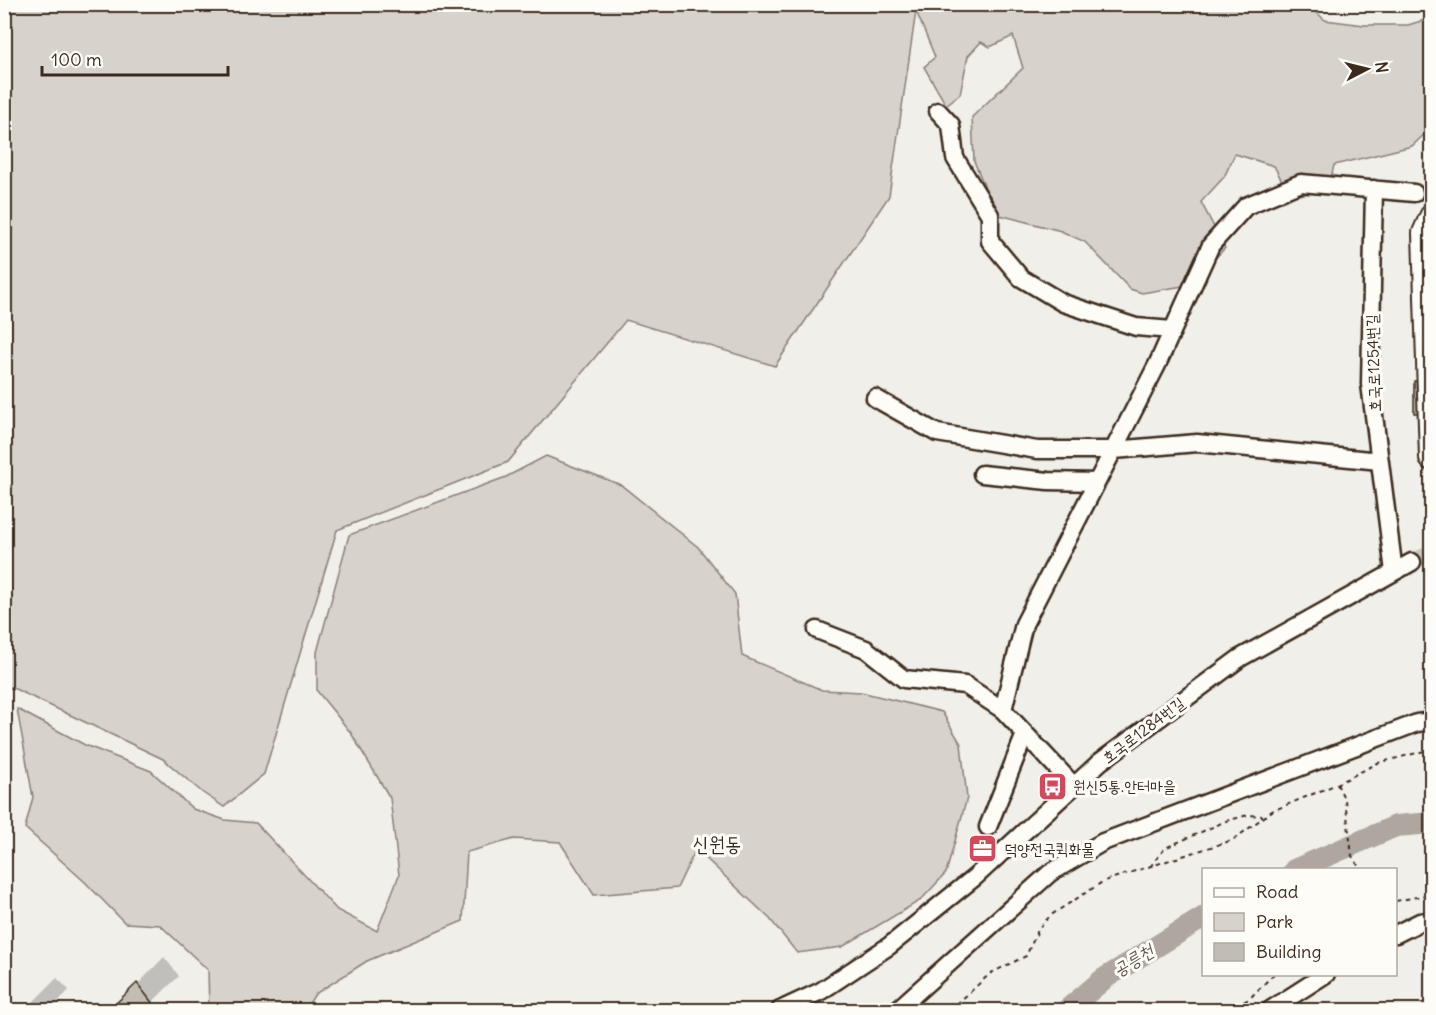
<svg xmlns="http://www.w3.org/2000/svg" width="1436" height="1015" font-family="Delius,'Poor Story',sans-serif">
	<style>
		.green { fill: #d7d2cc; stroke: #897e75; stroke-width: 1.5 }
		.shadow { fill: #0003 }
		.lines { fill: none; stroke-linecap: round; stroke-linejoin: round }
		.river { stroke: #aea69f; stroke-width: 22 }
		.building { fill: #c1bcb4; stroke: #3b2a1e; stroke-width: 1.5 }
		.minor-tunnel { stroke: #cdc8c1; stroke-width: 16; stroke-dasharray: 16 8; stroke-linecap: butt }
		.minor-casing { stroke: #3b2a1e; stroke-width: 21 }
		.highway-casing { stroke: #3b2a1e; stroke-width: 28 }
		.path { stroke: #3b2a1e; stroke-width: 2; stroke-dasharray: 4.5 4.5; stroke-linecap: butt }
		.minor { stroke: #fdfcf7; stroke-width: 16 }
		.highway { stroke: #fdfcf7; stroke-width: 24 }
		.labels { text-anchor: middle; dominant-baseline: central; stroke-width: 6; stroke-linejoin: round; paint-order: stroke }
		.street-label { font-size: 16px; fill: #3b2a1e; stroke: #fdfcf7 }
		.poi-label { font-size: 16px; fill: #3b2a1e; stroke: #fdfcf7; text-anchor: start }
		.water-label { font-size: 18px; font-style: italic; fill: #63554b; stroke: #fdfcf7 }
		.quarter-label { font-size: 20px; fill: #3b2a1e; stroke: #fdfcf7 }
	</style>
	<rect width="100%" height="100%" fill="#f1efea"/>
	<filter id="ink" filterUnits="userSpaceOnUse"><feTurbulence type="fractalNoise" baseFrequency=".0167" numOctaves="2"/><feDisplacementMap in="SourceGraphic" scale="12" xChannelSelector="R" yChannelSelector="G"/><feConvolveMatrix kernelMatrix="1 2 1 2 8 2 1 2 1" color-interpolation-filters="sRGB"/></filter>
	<g filter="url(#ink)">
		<!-- green -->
		<path class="green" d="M 1307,4 L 1325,20 L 1364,25 L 1408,25 L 1431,18 L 1431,128 L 1412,146 L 1334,165 L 1328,191 L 1290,196 L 1274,166 L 1235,154 L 1224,177 L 1201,202 L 1225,248 L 1189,285 L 1142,293 L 1130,289 L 1085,242 L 1061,231 L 996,214 L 974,161 L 972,117 L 1023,68 L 1013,36 L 990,47 L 981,42 L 968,56 L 960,94 L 946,105 L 924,67 L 935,57 L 916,11 L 889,196 L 775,366 L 626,320 L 508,462 L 337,530 L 264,774 L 224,807 L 203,793 L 163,759 L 13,688 L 5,689 L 5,5 Z
			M 546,456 L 621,485 L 698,547 L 735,594 L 742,656 L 822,690 L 861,692 L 942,712 L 961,744 L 967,798 L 946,873 L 921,900 L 842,947 L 797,953 L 770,919 L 696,849 L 677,888 L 594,895 L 560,842 L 514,839 L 467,852 L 463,921 L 367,961 L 315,994 L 305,1010 L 209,1010 L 208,970 L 160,925 L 125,923 L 85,882 L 25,828 L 33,797 L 17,709 L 85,745 L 151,771 L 193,809 L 225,820 L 256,823 L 337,910 L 377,931 L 399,875 L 390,798 L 351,733 L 317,691 L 317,652 L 349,535 L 506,477 Z"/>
		<!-- shadow -->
		<path class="shadow" d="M 164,957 L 179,976 L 144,1010 L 113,1010 Z
			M 57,978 L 69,990 L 51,1010 L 25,1010 Z"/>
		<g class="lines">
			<!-- river -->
			<path class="river" d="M 1294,870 L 1396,826 L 1432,823
				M 1067,1010 L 1105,978 L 1204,917"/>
		</g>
		<!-- building -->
		<path class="building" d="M 1414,381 L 1432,381 L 1432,413 L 1414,413 Z
			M 137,983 L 153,1004 L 146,1010 L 109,1010 Z
			M 29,1004 L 36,1010 L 23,1010 Z"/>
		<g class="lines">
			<!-- minor-tunnel -->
			<path class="minor-tunnel" d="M 1414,193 L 1432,191
				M 1412,562 L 1432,552"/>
			<defs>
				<path id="minor" d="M 938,111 L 951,125 L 955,158 L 990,215 L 990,241 L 1021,278 L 1063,303 L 1136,327 L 1172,330
					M 1374,189 L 1370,384 L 1394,572
					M 875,398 L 937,433 L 1037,450 L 1114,450 L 1197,443 L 1380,461
					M 982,474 L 1048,481 L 1097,482
					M 817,630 L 866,649 L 904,679 L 965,685 L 1003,710 L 1074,786
					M 1003,710 L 1024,624 L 1157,365 L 1211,245 L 1246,206 L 1301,183 L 1414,193
					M 988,827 L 1025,734
					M 1396,934 L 1420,922 L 1432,920
					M 780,1010 L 821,991 L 889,946 L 975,877 L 1100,762 L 1240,658 L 1412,562
					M 897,1010 L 1050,873 L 1103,842 L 1417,723 L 1432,721
					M 1270,1010 L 1326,974"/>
				<path id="highway" d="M 1432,217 L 1425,233 L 1432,458"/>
			</defs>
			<!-- minor casing -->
			<use href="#minor" class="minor-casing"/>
			<!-- highway casing -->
			<use href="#highway" class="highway-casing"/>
			<!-- path -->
			<path class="path" d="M 1337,784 L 1345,800 L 1352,856 L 1361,870
				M 1150,867 L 1165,848 L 1226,821 L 1248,815 L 1263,816
				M 1396,901 L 1432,894
				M 950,1010 L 991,973 L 1026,956 L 1039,928 L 1051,915 L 1104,881 L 1233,840 L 1272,811 L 1337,784 L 1378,763 L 1432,749
				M 1228,1010 L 1249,999 L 1274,974"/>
			<!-- minor -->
			<use href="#minor" class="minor"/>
			<!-- highway -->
			<use href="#highway" class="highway"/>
		</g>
	</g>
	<!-- icons -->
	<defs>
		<symbol id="bus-square" viewBox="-11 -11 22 22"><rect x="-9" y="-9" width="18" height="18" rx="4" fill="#d1495b" stroke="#fdfcf7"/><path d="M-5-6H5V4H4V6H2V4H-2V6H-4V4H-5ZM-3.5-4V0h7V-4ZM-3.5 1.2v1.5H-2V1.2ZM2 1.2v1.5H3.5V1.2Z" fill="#fff"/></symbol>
		<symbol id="office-square" viewBox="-11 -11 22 22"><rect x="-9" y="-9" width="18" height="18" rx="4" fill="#d1495b" stroke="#fdfcf7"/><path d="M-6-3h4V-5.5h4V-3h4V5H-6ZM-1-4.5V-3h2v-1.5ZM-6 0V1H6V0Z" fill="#fff"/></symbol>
	</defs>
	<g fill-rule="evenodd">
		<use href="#bus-square" x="1036" y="770" width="33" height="33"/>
		<use href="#office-square" x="966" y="832" width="33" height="33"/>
	</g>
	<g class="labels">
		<!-- street labels -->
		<g class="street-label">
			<text transform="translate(1373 363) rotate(-92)">호국로1254번길</text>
			<text transform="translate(1143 730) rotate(-37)">호국로1284번길</text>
		</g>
		<!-- poi labels -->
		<g class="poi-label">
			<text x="1073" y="786">원신5통.안터마을</text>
			<text x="1004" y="849">덕양전국퀵화물</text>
		</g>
		<!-- water labels -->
		<g class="water-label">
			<text transform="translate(1133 960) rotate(-31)">공릉천</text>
		</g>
		<!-- quarter labels -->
		<g class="quarter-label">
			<text x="717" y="843">신원동</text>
		</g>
	</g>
	<!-- margin -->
	<rect width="1436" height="1015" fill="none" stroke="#fdfcf7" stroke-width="24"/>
	<rect x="12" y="12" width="1412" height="991" fill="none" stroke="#3b2a1e" stroke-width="2" filter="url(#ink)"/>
	<!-- legend -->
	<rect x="1202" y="868" width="195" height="108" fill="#fdfcf7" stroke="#afa8a0" stroke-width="1.5"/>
	<rect x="1214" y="888" width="30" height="9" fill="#fdfcf7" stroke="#afa8a0" stroke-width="1.5"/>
	<text x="1256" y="898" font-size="18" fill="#3b2a1e">Road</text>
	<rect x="1214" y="913" width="30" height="18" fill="#d7d2cc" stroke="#afa8a0" stroke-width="1.5"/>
	<text x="1256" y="928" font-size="18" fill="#3b2a1e">Park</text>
	<rect x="1214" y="943" width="30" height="18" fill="#c1bcb4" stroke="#afa8a0" stroke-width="1.5"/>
	<text x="1256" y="958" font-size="18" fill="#3b2a1e">Building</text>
	<!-- north arrow -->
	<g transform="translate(1367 69) rotate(83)" stroke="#fdfcf7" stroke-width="4.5" paint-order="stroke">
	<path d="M0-4.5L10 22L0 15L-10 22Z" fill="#3b2a1e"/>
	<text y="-9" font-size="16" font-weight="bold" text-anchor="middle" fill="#3b2a1e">N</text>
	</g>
	<!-- scale -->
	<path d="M42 66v9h186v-9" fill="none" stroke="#3b2a1e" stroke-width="3"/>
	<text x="51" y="66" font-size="18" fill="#3b2a1e" stroke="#fdfcf7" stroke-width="4.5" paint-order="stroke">100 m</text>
</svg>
